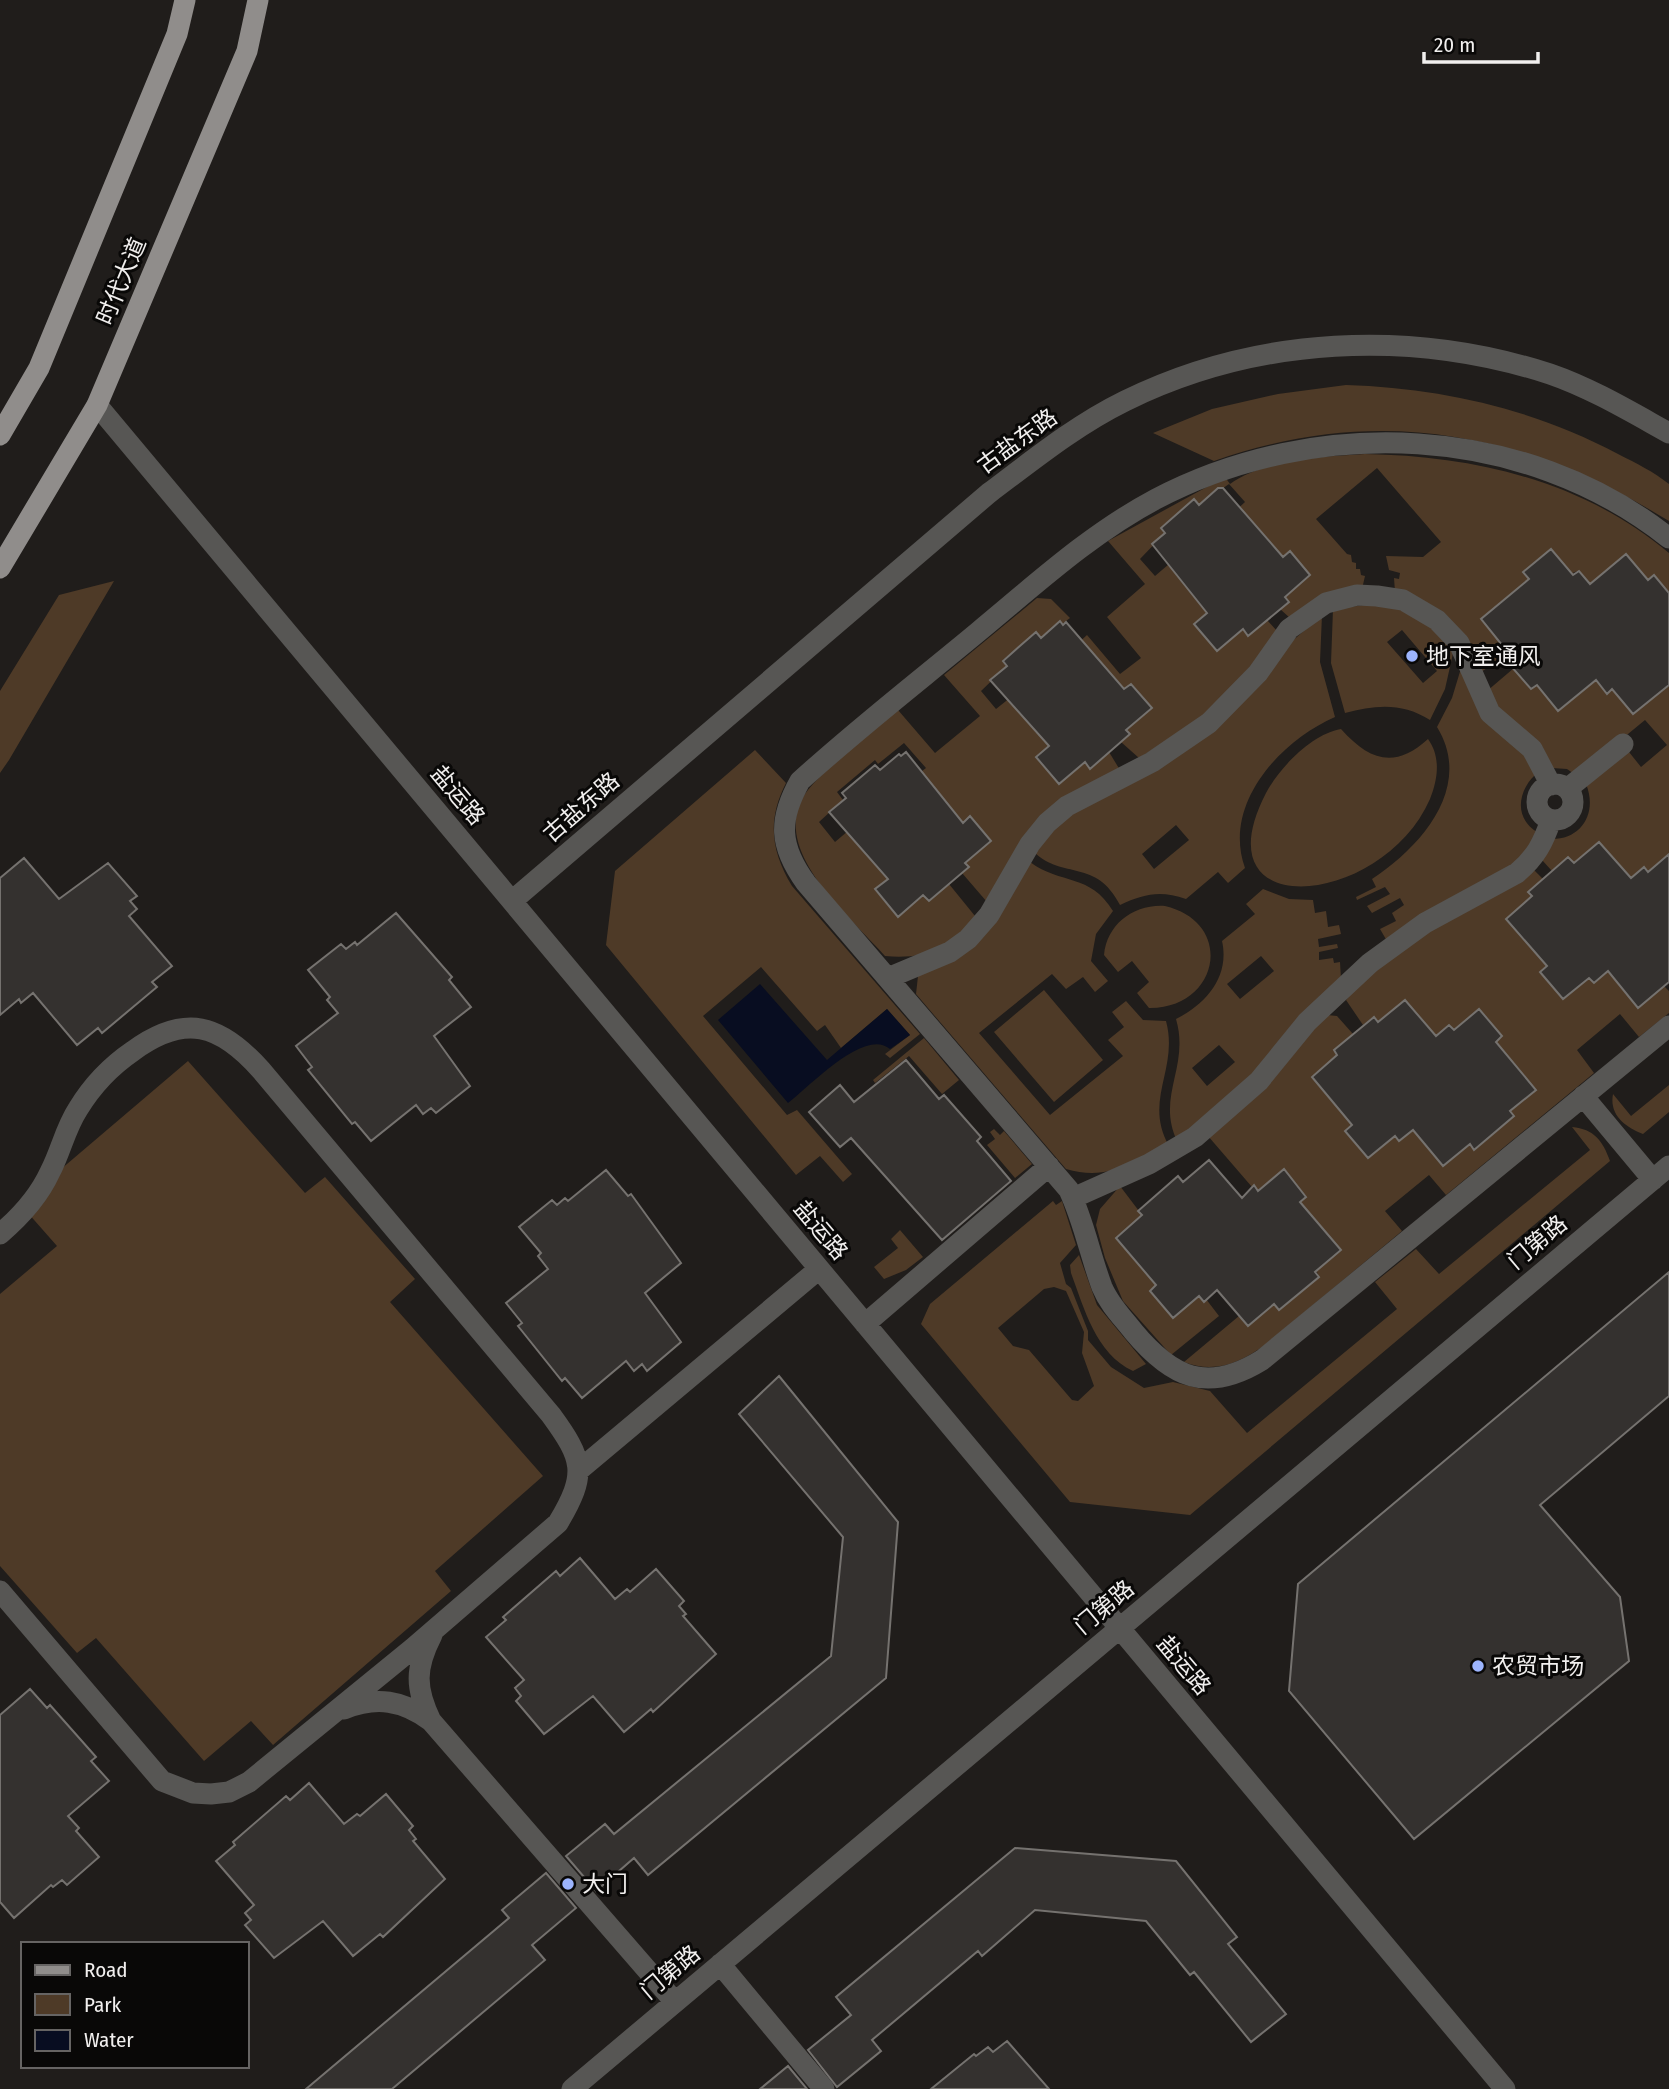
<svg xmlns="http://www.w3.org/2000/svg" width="1669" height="2089" font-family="'Fira Sans Condensed','Noto Sans SC',sans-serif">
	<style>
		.green { fill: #4e3a27; fill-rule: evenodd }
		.water { fill: #080d21 }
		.building { fill: #34312f; stroke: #75726f; stroke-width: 2 }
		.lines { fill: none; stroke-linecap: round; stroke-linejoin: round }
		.minor { stroke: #575654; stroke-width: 21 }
		.major { stroke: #908d8b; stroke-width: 21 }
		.poi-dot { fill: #9cb4fd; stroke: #090807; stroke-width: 2.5 }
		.labels { text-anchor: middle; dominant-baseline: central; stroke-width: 6; stroke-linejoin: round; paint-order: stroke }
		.street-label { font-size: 23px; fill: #f1efee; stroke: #090807 }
		.poi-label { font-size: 23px; fill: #f1efee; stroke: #090807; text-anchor: start }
	</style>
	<rect width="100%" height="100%" fill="#201d1b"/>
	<!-- green -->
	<path class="green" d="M 1346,385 C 1442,388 1533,409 1618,454 C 1636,463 1654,472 1669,484 L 1669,521 C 1523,432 1379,403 1214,461 L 1153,433 L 1212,409 L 1278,394 Z
		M 1365,454 C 1476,456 1583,481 1669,553 L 1669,593 L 1648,580 L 1626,554 L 1600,576 L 1597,593 L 1578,571 L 1535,586 L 1519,610 L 1508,597 L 1481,619 L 1502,645 L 1504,657 L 1481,672 L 1395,592 L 1394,578 L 1399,579 L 1400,573 L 1389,570 L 1386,556 L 1423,557 L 1441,542 L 1377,468 L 1316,519 L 1347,554 L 1351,555 L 1352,562 L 1356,563 L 1356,569 L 1360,569 L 1361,575 L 1365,576 L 1362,589 L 1290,618 L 1280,609 L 1285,597 L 1310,575 L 1290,552 L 1283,557 L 1233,513 L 1245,502 L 1229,484 L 1199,505 L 1194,500 L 1162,527 L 1165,533 L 1140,559 L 1155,576 L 1169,564 L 1217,592 L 1201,605 L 1207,613 L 1194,624 L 1217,651 L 1243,629 L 1248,635 L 1267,620 L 1277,631 L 1276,636 L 1213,712 L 1139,758 L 1121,742 L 1129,735 L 1126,730 L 1152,708 L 1132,685 L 1125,690 L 1075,646 L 1087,635 L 1120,674 L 1141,658 L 1107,617 L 1145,584 L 1108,541 L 1225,477 L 1230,484 C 1267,458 1322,457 1365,454 Z
		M 114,581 L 9,760 L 0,773 L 0,691 L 59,595 Z
		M 1037,598 L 1051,599 L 1070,618 L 1062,624 L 1059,622 L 1041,638 L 1036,632 L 1003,660 L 1007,666 L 981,691 L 996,709 L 1011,697 L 1049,746 L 1036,757 L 1059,784 L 1085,762 L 1090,768 L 1109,752 L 1120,770 L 1069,797 L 987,902 L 962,873 L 969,867 L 965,863 L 991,841 L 971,817 L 963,823 L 954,811 L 930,831 L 913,778 L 926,768 L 904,743 L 878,764 L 875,760 L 837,792 L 843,800 L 819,822 L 835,842 L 848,831 L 888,879 L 875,890 L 897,916 L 923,895 L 949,884 L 975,916 C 952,948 924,960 885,956 C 848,914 758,842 813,784 C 838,757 870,734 898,710 L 935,753 L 980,716 L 944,675 Z
		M 1381,603 L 1423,618 L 1454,649 L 1445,689 L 1430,720 C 1402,702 1375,705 1345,713 L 1331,663 L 1333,609 ZM 1402,630 L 1437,671 L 1423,683 L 1387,642 Z
		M 1322,615 L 1320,662 L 1335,717 C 1280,741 1222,804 1245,868 L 1228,883 L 1218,872 L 1186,899 C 1160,890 1144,894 1120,905 C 1096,858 1063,880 1034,852 L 1067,814 L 1133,780 ZM 1176,825 L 1189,840 L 1154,869 L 1142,854 Z
		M 1669,659 L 1669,854 L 1648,872 L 1643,867 L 1621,886 L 1622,868 L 1599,842 L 1574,863 L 1552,871 L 1542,860 L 1549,839 C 1581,841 1598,813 1586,784 L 1625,747 L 1641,767 L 1667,745 L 1645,720 L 1577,776 L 1567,769 L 1552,768 L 1506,719 L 1487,691 L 1514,668 L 1530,689 L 1537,685 L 1558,710 L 1587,688 L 1575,674 L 1585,666 L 1607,693 L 1612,689 L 1633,714 L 1660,692 Z
		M 1462,665 L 1525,752 L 1535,775 C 1517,792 1514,820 1539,833 L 1518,864 L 1387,941 L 1380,929 L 1396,921 L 1392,913 L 1404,905 L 1400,898 L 1372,913 L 1367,906 L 1390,894 L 1385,887 L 1357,900 L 1356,897 L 1376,887 L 1372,879 C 1421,847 1474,787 1437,727 L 1452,698 Z
		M 1341,729 C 1369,760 1394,770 1428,739 C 1441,757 1438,779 1430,799 C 1383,907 1197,926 1266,793 C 1280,767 1312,734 1341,729 Z
		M 755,750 L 786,783 C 767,820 771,851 792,886 L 920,1034 L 890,1058 L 885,1054 L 910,1035 L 887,1009 L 841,1048 L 825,1025 L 817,1031 L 761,967 L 703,1016 L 787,1115 L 797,1110 L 852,1174 L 843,1182 L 820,1156 L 796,1175 L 606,945 L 615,871 Z
		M 1030,862 C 1061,885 1090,873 1113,911 L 1096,934 L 1091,961 L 1108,981 L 1095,992 L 1083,977 L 1066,989 L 1052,974 L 979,1033 L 1050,1115 L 1123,1056 L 1108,1040 L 1124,1027 L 1112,1012 L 1126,1001 L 1143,1020 L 1166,1021 C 1179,1069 1143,1100 1169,1146 C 1133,1163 1107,1181 1066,1169 L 916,994 L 918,976 Z
		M 1533,869 L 1543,879 L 1532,896 L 1506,919 L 1529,945 L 1553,960 L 1540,972 L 1563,999 L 1589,978 L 1594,983 L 1621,960 L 1629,970 L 1616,981 L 1638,1007 L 1664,986 L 1669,991 L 1669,1013 L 1639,1037 L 1620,1014 L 1577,1050 L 1594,1073 L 1446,1195 L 1429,1175 L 1385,1211 L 1402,1231 L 1265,1345 C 1240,1363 1214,1374 1184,1362 L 1239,1316 L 1248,1326 L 1274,1304 L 1279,1310 L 1319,1277 L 1292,1208 L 1306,1196 L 1284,1170 L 1258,1191 L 1254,1186 L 1252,1187 L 1208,1136 L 1327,1015 L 1337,1016 L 1353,1034 L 1334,1050 L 1337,1055 L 1312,1078 L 1334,1104 L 1347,1093 L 1399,1141 L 1426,1119 L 1421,1140 L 1444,1166 L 1470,1144 L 1475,1150 L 1514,1116 L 1510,1111 L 1536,1090 L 1513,1063 L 1500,1074 L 1479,1010 L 1454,1030 L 1449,1025 L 1426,1045 L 1378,1022 L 1373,1017 L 1363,1025 L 1346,1000 C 1389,944 1473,906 1533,869 Z
		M 1263,889 L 1289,899 L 1313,900 L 1315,913 L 1326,911 L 1328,927 L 1339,925 L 1341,934 L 1318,939 L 1319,947 L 1337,944 L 1338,948 L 1319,952 L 1319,960 L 1333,958 L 1334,963 L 1340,962 L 1341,979 L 1249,1082 L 1177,1141 C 1156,1096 1190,1067 1176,1019 C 1206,1004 1230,977 1222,941 L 1255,914 L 1246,904 ZM 1261,956 L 1274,971 L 1240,999 L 1227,984 ZM 1219,1045 L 1235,1062 L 1207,1086 L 1192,1068 Z
		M 1165,906 C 1236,923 1219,1009 1149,1008 L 1137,993 L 1149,982 L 1132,961 L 1118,972 L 1104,955 C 1107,924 1134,904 1165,906 Z
		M 1044,990 L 1103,1060 L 1054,1102 L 994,1032 Z
		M 924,1038 L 959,1080 L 942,1094 L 909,1056 L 875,1083 L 873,1080 Z
		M 188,1061 L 305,1193 L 325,1177 L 415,1279 L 390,1302 L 543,1476 L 435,1571 L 451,1591 L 273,1745 L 251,1721 L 204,1761 L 96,1638 L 77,1653 L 0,1566 L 0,1294 L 57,1246 L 20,1204 Z
		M 1669,1085 L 1669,1112 L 1643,1134 C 1625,1127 1609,1115 1613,1094 L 1631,1116 Z
		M 1572,1127 C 1594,1129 1603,1141 1610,1161 L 1190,1515 L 1070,1502 L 921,1324 L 930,1304 L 1053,1201 L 1056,1205 L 1062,1201 L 1076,1245 L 1060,1263 L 1066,1284 L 1071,1288 L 1088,1331 L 1088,1340 L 1111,1367 L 1144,1388 L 1173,1382 L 1210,1391 L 1247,1433 L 1397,1309 L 1375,1282 L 1416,1249 L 1439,1274 L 1590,1150 ZM 1054,1287 L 1066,1291 L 1084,1332 L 1082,1353 L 1094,1386 L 1078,1401 L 1072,1400 L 1029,1350 L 1013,1346 L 998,1328 L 1044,1289 Z
		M 994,1129 L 1000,1135 L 1004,1131 L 1032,1164 L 1015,1178 L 987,1145 L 995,1139 L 990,1132 Z
		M 1120,1186 L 1142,1215 L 1116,1238 L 1163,1279 L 1150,1291 L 1173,1318 L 1199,1296 L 1204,1301 L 1206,1299 L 1219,1316 L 1171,1355 L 1123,1301 L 1105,1258 L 1096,1225 L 1100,1209 Z
		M 900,1230 L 923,1257 L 906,1270 L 884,1279 L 874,1267 L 898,1248 L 891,1239 Z
		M 1079,1255 L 1097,1305 L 1146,1364 L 1133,1371 C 1096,1354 1084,1308 1071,1273 L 1070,1265 Z"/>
	<!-- water -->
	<path class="water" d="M 760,984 L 827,1060 L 887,1009 L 910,1035 L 890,1049 C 865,1027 810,1086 788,1103 L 718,1020 Z"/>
	<!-- building -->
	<path class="building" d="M 1218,488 L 1223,488 L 1283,557 L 1290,551 L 1310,575 L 1285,597 L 1289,602 L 1248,636 L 1243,629 L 1217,651 L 1194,624 L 1207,613 L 1152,544 L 1165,533 L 1161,528 L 1194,499 L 1199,505 Z
		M 1551,549 L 1573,575 L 1579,571 L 1590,584 L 1626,554 L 1648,580 L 1654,575 L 1669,593 L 1669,685 L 1633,714 L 1612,689 L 1607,694 L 1596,680 L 1558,711 L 1537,685 L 1531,689 L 1497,650 L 1502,645 L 1481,619 L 1529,579 L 1523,572 Z
		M 1060,621 L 1063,625 L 1066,622 L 1124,689 L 1131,684 L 1152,708 L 1126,730 L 1130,734 L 1090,769 L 1085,762 L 1059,784 L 1036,757 L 1049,746 L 990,680 L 1007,666 L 1003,661 L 1021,645 L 1036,632 L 1041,638 Z
		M 906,752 L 963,823 L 970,816 L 991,841 L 965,863 L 969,867 L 929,901 L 923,895 L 898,917 L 875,889 L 888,879 L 829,812 L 846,798 L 842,793 L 875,765 L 880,770 L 899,754 L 901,756 Z
		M 1599,842 L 1631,878 L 1644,867 L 1648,872 L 1669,854 L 1669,982 L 1638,1008 L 1608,971 L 1594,983 L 1589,978 L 1563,999 L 1540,972 L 1547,966 L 1506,919 L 1532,896 L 1528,892 L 1568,857 L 1574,863 Z
		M 24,858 L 59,899 L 108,863 L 137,896 L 130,901 L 137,909 L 129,916 L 172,966 L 152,982 L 157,987 L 102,1033 L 98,1028 L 77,1045 L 33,993 L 21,1003 L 19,999 L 0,1015 L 0,878 Z
		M 396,913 L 452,977 L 449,980 L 471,1007 L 434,1036 L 470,1086 L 436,1113 L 431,1108 L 423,1114 L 416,1105 L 371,1141 L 355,1122 L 352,1124 L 308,1070 L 312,1067 L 296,1046 L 338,1013 L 327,1000 L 330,997 L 308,970 L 341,944 L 346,949 L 355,942 L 357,945 Z
		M 1405,1000 L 1436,1036 L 1449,1025 L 1454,1030 L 1479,1009 L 1502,1036 L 1496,1042 L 1536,1090 L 1510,1111 L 1514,1116 L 1474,1150 L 1470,1144 L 1443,1166 L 1413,1130 L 1399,1141 L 1395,1136 L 1368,1158 L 1345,1131 L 1352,1125 L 1312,1077 L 1337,1055 L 1334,1050 L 1374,1017 L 1378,1022 Z
		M 906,1060 L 939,1099 L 944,1095 L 981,1137 L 977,1141 L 1011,1181 L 942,1240 L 851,1138 L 840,1147 L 809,1112 L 840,1085 L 854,1102 Z
		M 1209,1160 L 1242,1198 L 1254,1185 L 1258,1191 L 1284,1169 L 1306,1197 L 1300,1202 L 1341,1250 L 1315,1272 L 1319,1277 L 1279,1310 L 1274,1304 L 1248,1326 L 1217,1290 L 1204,1302 L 1199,1296 L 1173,1318 L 1150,1291 L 1156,1285 L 1116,1238 L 1142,1215 L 1138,1211 L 1178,1176 L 1183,1182 Z
		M 606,1170 L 628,1196 L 631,1194 L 681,1263 L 645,1293 L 681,1342 L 647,1371 L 642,1364 L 634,1371 L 626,1361 L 582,1398 L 565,1378 L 562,1381 L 518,1326 L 522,1323 L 506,1303 L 548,1269 L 538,1256 L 541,1253 L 519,1227 L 552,1200 L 557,1205 L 565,1198 L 568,1201 Z
		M 1669,1272 L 1669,1396 L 1540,1505 L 1620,1597 L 1629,1661 L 1414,1839 L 1289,1691 L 1298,1584 Z
		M 779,1376 L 898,1522 L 886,1678 L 648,1875 L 634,1858 L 596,1891 L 566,1856 L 605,1824 L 614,1834 L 831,1656 L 843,1537 L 739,1414 Z
		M 580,1558 L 615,1599 L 627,1589 L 630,1592 L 656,1569 L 684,1601 L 679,1606 L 686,1614 L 683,1616 L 716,1654 L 653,1712 L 651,1709 L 624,1732 L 593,1696 L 544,1734 L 516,1701 L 521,1696 L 515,1688 L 524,1680 L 486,1637 L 506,1620 L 503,1617 L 556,1571 L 560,1576 Z
		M 30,1689 L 47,1708 L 50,1705 L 96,1757 L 91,1761 L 109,1781 L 68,1816 L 79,1828 L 76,1831 L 99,1857 L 67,1885 L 62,1880 L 53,1887 L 51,1885 L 14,1918 L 0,1902 L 0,1715 Z
		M 309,1783 L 344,1824 L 357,1814 L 360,1816 L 386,1794 L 413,1826 L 409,1830 L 416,1839 L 413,1841 L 445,1879 L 383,1937 L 380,1934 L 353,1956 L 323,1921 L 274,1958 L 245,1925 L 251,1920 L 245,1913 L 254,1905 L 216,1861 L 235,1845 L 233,1842 L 286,1796 L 290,1800 Z
		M 1015,1848 L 1176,1861 L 1237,1937 L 1228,1944 L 1286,2014 L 1251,2042 L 1194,1972 L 1190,1975 L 1146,1921 L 1035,1910 L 982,1956 L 978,1951 L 872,2040 L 881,2051 L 837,2087 L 808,2050 L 851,2015 L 836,1997 Z
		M 546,1873 L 576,1908 L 532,1945 L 545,1960 L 392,2089 L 306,2089 L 509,1918 L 502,1910 Z
		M 1007,2041 L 1049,2089 L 931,2089 L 974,2054 L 976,2056 L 988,2047 L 993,2052 Z
		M 788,2066 L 807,2089 L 760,2089 Z"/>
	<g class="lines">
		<!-- minor -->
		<path class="minor" d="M 97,405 L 1505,2089
			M 1669,538 C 1524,423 1316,415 1156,499 C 1090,534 1035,585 978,632 C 919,681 857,729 800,781 C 778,820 779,846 806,883 L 1069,1190 C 1084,1222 1090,1255 1102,1287 C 1109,1304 1122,1317 1133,1331 C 1172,1378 1207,1394 1262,1360 L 1669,1026
			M1537 802a18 18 0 1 1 36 0a18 18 0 1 1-36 0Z
			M 1567,789 L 1623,744
			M 512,901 L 989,493 C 1033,460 1076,425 1125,401 C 1257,336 1411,329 1550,374 C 1591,388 1631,412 1669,433
			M 888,978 L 950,952 L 968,939 L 989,915 L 1030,844 L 1047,823 L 1067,806 L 1152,762 L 1209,723 L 1258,673 L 1289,629 L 1326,603 L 1357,595 L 1377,596 L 1403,600 L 1437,620 L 1459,643 L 1490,713 L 1532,749 L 1551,785
			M 1583,1096 L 1653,1180
			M 1073,1198 L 1149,1164 L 1195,1137 L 1259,1081 L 1307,1022 L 1370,963 L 1425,923 L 1517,873 C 1536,857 1543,843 1551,820
			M 0,1234 C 20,1217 39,1196 50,1172 C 61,1151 65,1129 78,1109 C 92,1086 111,1066 133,1051 C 185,1013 220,1024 261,1070 L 551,1415 C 583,1459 588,1473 558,1523 L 412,1649 L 249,1782 L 229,1792 L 211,1794 L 193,1793 L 162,1781 L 0,1591
			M 865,1324 L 1049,1166
			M 578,1471 L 819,1269
			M 344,1709 C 376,1696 403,1700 431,1721 L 675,2002
			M 431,1721 C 415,1688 415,1668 432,1635
			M 720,1964 L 824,2089
			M 572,2089 L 1669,1166"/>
		<!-- major -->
		<path class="major" d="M 0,435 L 39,368 L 177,34 L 185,0
			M 0,568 L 97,405 L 247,51 L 258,0"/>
	</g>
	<!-- markers -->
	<g class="poi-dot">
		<circle cx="1412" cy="656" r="7"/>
		<circle cx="1478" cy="1666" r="7"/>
		<circle cx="568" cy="1884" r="7"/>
	</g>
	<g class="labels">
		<!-- street labels -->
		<g class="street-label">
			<text transform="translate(121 281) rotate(-67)">时代大道</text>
			<text transform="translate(1017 441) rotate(-36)">古盐东路</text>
			<text transform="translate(458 795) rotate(50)">盐运路</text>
			<text transform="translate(581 807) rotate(-41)">古盐东路</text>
			<text transform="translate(821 1230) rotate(50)">盐运路</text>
			<text transform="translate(1537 1242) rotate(-40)">门第路</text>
			<text transform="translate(1104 1607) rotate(-40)">门第路</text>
			<text transform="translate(1184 1665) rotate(50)">盐运路</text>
			<text transform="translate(670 1972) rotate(-40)">门第路</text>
		</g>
		<!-- poi labels -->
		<g class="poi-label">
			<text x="1426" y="656">地下室通风</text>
			<text x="1492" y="1666">农贸市场</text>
			<text x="582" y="1884">大门</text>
		</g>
	</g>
	<!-- legend -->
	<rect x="21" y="1942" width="228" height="126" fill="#090807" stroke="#666463" stroke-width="2"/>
	<rect x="35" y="1965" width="35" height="10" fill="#908d8b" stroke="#666463" stroke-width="2"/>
	<text x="84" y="1977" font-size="21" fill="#f1efee">Road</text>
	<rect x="35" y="1994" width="35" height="21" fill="#4e3a27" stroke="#666463" stroke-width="2"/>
	<text x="84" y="2012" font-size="21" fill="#f1efee">Park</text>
	<rect x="35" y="2030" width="35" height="21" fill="#080d21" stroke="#666463" stroke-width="2"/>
	<text x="84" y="2047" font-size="21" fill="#f1efee">Water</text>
	<!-- scale -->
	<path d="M1424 52v10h114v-10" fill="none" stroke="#f1efee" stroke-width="3.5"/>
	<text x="1434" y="52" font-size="21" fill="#f1efee" stroke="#090807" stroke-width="5" paint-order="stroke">20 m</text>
</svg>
